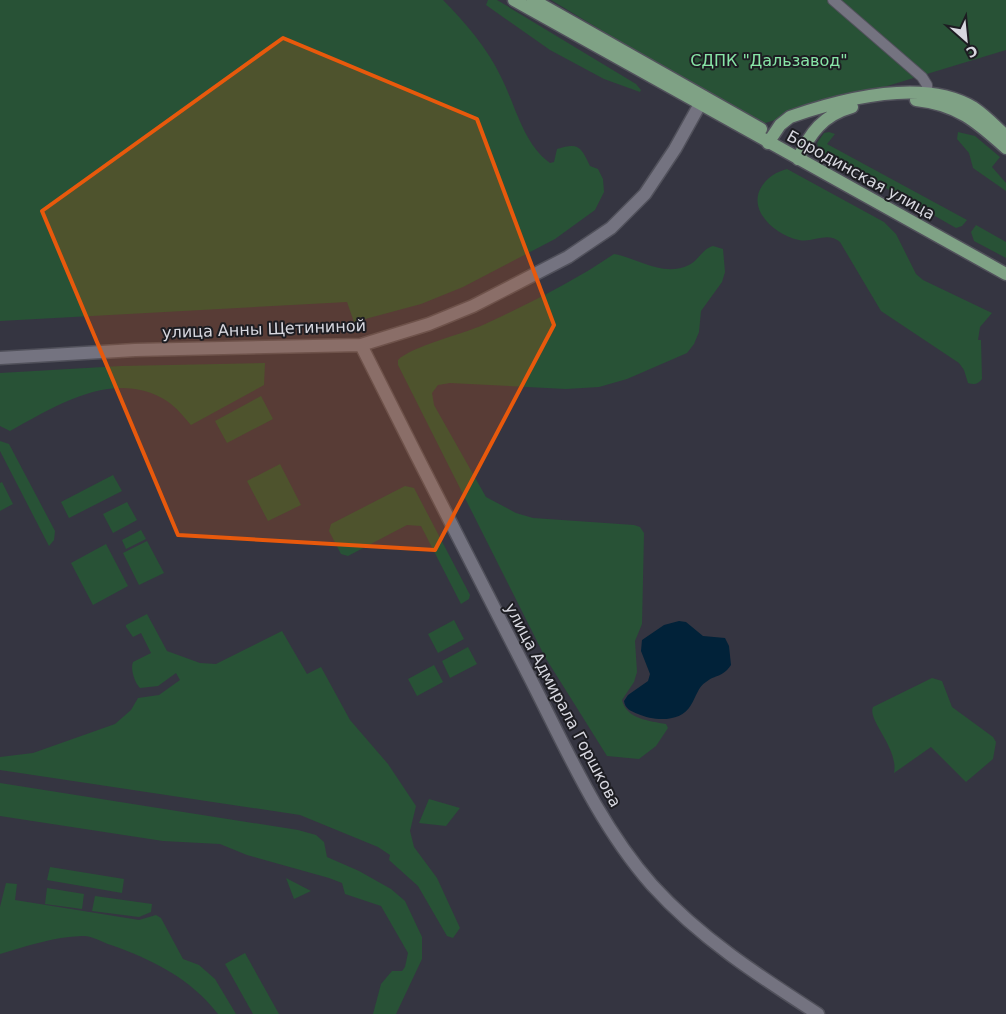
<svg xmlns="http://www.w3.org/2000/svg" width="1006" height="1014" font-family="'DejaVu Sans',sans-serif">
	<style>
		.green { fill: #285236 }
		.water { fill: #012239 }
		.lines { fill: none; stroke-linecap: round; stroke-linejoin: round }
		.street-casing { stroke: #51515b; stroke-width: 12 }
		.secondary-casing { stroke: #51515b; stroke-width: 15 }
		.primary-casing { stroke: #51515b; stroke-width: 15 }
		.street { stroke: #747380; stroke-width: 10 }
		.secondary { stroke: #747380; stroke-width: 12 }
		.primary { stroke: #7fa285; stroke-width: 12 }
		.marked { fill: #e8590c; fill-opacity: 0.2; stroke: #e8590c; stroke-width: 4; stroke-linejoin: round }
		.labels { text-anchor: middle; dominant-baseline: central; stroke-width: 4; stroke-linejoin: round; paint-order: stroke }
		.park-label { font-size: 16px; fill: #88e5a7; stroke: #1d1d22 }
		.street-label { font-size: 16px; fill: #d8d8e0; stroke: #1d1d22 }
	</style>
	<rect width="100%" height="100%" fill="#353541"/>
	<!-- green -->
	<path class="green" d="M 0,0 L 443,0 C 465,22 488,49 501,77 C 515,104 523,144 550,163 L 554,162 L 557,149 C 579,142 581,147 590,166 L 598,169 L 603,179 L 604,192 L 595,210 L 555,239 L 463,287 L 421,304 L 354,322 L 347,302 L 0,321 Z
		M 488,0 L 497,0 L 636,84 L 641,90 L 640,92 L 604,79 L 550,50 L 486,5 Z
		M 551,0 L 1006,0 L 1006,50 L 759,125 Z
		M 829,132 L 835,134 L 827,144 L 967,220 L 962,226 L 956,228 L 819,150 L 817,143 L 824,133 Z
		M 958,132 L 975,136 L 1000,157 L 992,167 L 1006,183 L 1006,191 L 973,168 L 969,153 L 957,139 Z
		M 787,169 L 884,222 L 896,234 L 916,274 L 923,280 L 992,313 L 980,327 L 978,340 L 981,340 L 982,379 C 978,384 975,385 968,383 L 964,370 L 959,363 L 881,311 L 840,242 C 827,231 814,243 799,240 C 776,236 746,210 762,186 C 768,177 776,172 787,169 Z
		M 976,225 L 1006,242 L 1006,258 L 974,241 L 971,232 Z
		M 713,246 L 723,249 L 725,272 L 722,282 L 701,311 L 699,332 L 694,344 L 687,353 L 627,379 L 599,387 L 566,389 L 450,383 L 438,385 L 432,393 L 434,405 L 486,497 L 516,513 L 533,518 L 634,525 L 640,527 L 644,533 L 642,624 L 635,641 L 637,672 L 634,682 L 622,700 C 626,719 650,721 666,724 L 668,728 L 656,746 L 639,759 L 607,756 L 545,657 L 398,365 L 398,360 C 410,347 463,334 483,325 C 528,304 573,282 614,254 C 638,258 663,278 689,265 C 699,260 702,249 713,246 Z
		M 265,363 L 264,385 L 191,425 C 184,417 176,407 167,401 C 115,368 57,405 10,431 L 0,426 L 0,373 L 121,366 Z
		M 261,396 L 273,419 L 227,443 L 215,421 Z
		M 0,441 L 9,444 L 55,531 L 54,540 L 49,546 L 0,451 Z
		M 280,464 L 301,505 L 268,521 L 247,481 Z
		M 113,475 L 122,491 L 69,518 L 61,502 Z
		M 2,482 L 13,504 L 0,511 L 0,483 Z
		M 405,486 L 414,488 L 470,595 L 469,599 L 461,604 L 421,526 L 407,525 L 348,556 L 341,554 L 329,531 L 331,524 Z
		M 127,502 L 137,520 L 113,533 L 103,514 Z
		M 141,530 L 146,539 L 126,549 L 122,540 Z
		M 147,541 L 164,573 L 139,585 L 123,553 Z
		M 106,544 L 128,586 L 93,605 L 71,563 Z
		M 147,614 L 167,651 L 200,663 L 216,664 L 282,631 L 307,674 L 321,667 L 350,720 L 388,764 L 416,806 L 410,831 L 414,847 L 437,878 L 460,928 L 453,938 L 447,936 L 418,886 L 389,860 L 390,855 L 378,847 L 300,815 L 0,770 L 0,757 L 33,753 L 115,724 L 131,710 L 138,698 L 159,695 L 180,680 L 176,673 L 158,686 L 140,688 C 135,683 130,669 133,662 L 151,653 L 141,633 L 133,637 L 126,627 L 126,625 Z
		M 454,620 L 464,639 L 438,653 L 428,634 Z
		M 468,647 L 477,664 L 450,678 L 442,661 Z
		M 434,665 L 443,682 L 417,696 L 408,679 Z
		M 932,678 L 942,681 L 952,707 L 993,737 L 996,742 L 993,759 L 966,782 L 931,747 L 894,773 C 899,748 867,720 873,707 Z
		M 0,783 L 298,830 L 316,835 L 324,842 L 327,857 L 359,871 L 391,889 L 405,901 L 422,937 L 422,959 L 396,1014 L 373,1014 L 381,984 L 392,971 L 402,971 L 405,967 L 408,953 L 381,906 L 345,894 L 342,883 L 329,878 L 247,855 L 220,844 L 163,841 L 0,816 Z
		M 429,799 L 460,808 L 446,826 L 419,823 Z
		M 50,867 L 124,879 L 122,893 L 47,880 Z
		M 286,878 L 311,891 L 294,899 Z
		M 6,883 L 17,884 L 15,900 L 139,920 L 156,915 L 161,918 L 183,959 L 199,965 L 215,979 L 236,1014 L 218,1014 C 190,978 153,960 111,945 C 102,942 91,935 82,936 C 53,937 27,946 0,954 L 0,907 Z
		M 47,888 L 84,894 L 82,909 L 45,904 Z
		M 95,896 L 152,904 L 151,912 L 139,917 L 92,911 Z
		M 245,953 L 279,1014 L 253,1014 L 225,964 Z"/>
	<!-- water -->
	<path class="water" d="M 679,621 L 686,622 L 703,636 L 725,638 L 729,646 L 731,665 C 722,678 716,674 706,682 C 698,687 696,697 691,705 C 681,723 654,721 638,714 C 631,711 625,709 624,701 L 628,695 L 648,681 L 650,674 L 641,651 L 642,640 L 664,625 Z"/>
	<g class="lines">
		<defs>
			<path id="street" d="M 833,0 L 922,77 L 927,85 L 928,99"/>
			<path id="secondary" d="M 361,345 C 416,455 472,565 528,674 C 565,746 598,824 652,885 C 700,938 759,976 818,1014
				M 0,358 L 135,350 L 361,345 L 429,324 L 473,306 L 568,257 L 611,228 L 645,194 L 675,149 L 704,97"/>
			<path id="primary" d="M 514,0 L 1006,274
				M 533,0 L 761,129
				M 916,100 C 957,104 977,122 1006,148
				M 768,143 L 780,125 L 790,117 C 842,99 923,77 974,108 C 986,116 996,127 1006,136
				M 798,159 C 810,133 823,115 852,107"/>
		</defs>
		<!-- street casing -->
		<use href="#street" class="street-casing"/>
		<!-- secondary casing -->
		<use href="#secondary" class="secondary-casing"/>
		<!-- primary casing -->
		<use href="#primary" class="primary-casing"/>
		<!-- street -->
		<use href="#street" class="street"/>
		<!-- secondary -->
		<use href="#secondary" class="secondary"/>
		<!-- primary -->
		<use href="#primary" class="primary"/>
	</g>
	<!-- marked area -->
	<path class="marked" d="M 283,38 L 477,119 L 554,325 L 435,550 L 178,535 L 42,211 Z"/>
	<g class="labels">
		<!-- park labels -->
		<g class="park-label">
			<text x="769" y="60">СДПК "Дальзавод"</text>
		</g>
		<!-- street labels -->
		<g class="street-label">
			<text transform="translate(861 175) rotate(29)">Бородинская улица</text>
			<text transform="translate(264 329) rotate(-2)">улица Анны Щетининой</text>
			<text transform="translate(563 705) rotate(62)">улица Адмирала Горшкова</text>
		</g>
	</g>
	<!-- north arrow -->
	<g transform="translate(966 40) rotate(153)" stroke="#1d1d22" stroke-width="4" paint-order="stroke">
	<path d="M0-4L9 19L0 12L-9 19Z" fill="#d8d8e0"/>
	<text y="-8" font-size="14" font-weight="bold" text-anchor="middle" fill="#d8d8e0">С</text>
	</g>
</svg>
